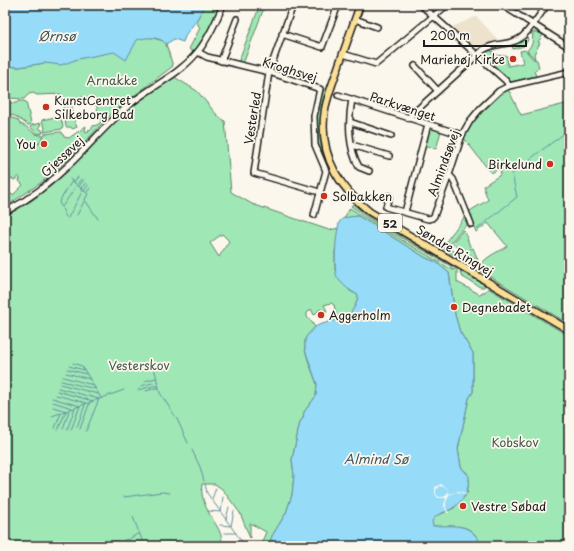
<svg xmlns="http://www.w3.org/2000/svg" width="574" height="551" font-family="'Playpen Sans',sans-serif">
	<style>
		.built { fill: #ede2cc }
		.green { fill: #9fe7b5; stroke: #5e8268; fill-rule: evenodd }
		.water { fill: #96dbf8; stroke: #658fa0 }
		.pier { fill: #fbf7ec; fill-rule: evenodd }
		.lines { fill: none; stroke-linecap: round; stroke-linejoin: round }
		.stream { stroke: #658fa0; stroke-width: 1 }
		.minor-casing { stroke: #1c1c1c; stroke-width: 8 }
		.major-casing { stroke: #1c1c1c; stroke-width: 9 }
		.minor { stroke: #fbf7ec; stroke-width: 5 }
		.major { stroke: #fadf96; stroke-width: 6 }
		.poi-dot { fill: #c8321e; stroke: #fbf7ec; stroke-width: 1.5 }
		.labels { text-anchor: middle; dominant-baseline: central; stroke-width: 3.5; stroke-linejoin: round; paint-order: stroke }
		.shield { fill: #fbf7ec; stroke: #5f5e5a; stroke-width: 1 }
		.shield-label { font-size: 11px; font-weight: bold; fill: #1c1c1c }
		.poi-label { font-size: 12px; fill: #1c1c1c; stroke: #fbf7ec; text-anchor: start }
		.street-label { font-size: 12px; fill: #1c1c1c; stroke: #fbf7ec }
		.park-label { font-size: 12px; fill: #43594a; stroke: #fbf7ec }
		.water-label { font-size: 13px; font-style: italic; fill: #41555e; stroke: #fbf7ec }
	</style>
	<rect width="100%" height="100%" fill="#fbf7ec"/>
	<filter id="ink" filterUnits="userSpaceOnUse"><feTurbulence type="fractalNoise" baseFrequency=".025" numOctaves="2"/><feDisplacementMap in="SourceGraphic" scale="8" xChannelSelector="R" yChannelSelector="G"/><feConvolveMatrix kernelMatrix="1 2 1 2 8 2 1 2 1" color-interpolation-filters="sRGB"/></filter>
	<g filter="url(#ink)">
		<!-- built -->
		<path class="built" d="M 475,17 L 478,18 L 499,41 L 484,46 L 478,51 L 476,51 L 450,28 Z"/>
		<!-- green -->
		<path class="green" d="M 205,5 L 219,5 L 210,29 L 194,53 L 189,49 L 200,28 L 196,21 Z
			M 260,5 L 265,5 L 243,64 L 239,62 L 239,60 Z
			M 533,32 L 537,32 L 543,35 L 538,42 L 540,43 L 534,54 L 535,59 L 527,51 L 532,44 L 533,34 L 530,34 Z
			M 145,36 L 164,41 L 166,44 L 173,66 L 112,113 L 72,156 L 42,182 L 5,207 L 5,190 L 10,194 L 11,194 L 13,195 L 23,185 L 19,181 L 20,178 L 18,176 L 15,180 L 10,178 L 7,179 L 5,188 L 5,115 L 18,120 L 20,124 C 29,126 33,136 42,135 L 42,139 L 35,147 L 42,140 L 44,134 L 59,132 L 62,132 L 64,137 L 69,138 L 86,126 L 85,131 L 88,132 L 89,129 L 91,130 L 93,126 L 97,125 L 101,122 L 94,97 L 91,99 C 83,97 77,95 71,102 C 73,111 73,119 77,127 L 73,129 L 70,127 L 66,127 L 61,94 L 37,95 L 33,93 L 29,94 L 24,99 L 10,98 L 5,101 L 5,66 L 19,67 L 45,63 Z
			M 527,36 L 528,40 L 524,46 L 513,49 L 512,46 L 520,42 Z
			M 489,49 L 493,52 L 493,55 L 507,56 L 508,66 L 523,63 L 520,51 L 525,50 L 533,59 L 537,60 L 539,67 L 534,71 L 536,76 L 511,82 L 481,56 Z
			M 173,77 L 176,78 L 197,91 L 217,115 L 225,121 L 231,192 L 252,204 L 305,222 L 329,230 L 339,228 L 335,252 L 335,270 L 350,291 L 358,295 C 357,308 347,319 339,329 L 334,305 L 331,303 L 324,305 L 327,311 L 323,311 L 320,309 L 314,315 L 311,309 L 307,313 L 307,317 L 310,320 L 315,327 L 306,337 L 305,341 L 305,350 L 309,363 L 317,384 L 316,396 L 304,412 L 303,418 L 300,422 L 292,460 L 294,475 L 292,495 L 286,513 L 272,536 L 269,546 L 260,546 L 266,532 L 250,523 L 250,538 L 240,513 L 222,489 L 215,484 L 202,484 C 201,494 203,502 208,511 C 213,522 222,530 222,542 L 225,546 L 5,546 L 5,214 L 31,201 L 59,179 L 125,112 ZM 222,234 L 229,241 L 219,257 L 210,243 Z
			M 324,89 L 326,90 C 319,113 318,135 323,158 C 311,138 316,114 322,92 L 323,92 Z
			M 508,89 L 521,115 L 569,103 L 569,324 L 479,270 C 481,258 497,253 507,246 L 488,223 L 476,232 L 468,212 L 488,200 L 483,186 L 500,175 L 501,168 L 491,173 L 463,137 C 475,117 488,101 508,89 Z
			M 19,101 L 24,101 L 26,102 L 31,123 L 30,125 L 28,125 L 15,116 L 5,113 L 5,103 L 16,103 Z
			M 60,112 L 63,127 L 62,129 L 44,132 L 45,127 L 43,124 L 42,120 L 55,117 L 55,113 Z
			M 41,123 L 39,128 L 42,130 L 43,133 L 38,134 L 30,127 L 32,125 Z
			M 429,128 L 441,131 L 436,149 L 425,145 Z
			M 353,204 L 365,214 L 380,224 L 380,225 L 381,224 L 454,267 L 454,268 L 374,222 L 351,206 Z
			M 350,208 L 376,225 L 451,269 L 454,270 L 455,268 L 457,269 L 457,282 L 481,295 L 482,292 L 485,292 L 488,288 L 569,336 L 569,546 L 482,546 C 469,519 457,529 434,526 C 430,525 425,520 422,517 L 441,514 L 454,508 L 467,494 L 469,480 L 467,473 L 461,467 L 458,449 L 469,398 L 473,392 L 473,353 L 460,332 L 455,315 L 449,273 L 436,262 L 426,258 L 358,216 L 344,218 Z
			M 466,215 L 469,223 L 462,229 L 445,249 L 441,248 Z
			M 463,230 L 464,230 L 471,249 L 473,248 L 478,260 L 452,243 Z
			M 452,250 L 475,263 L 475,269 L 447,251 Z
			M 460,271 L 485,285 L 484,287 L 480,287 L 461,276 Z"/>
		<!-- water -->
		<path class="water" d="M 5,5 L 205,5 L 196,21 L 186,34 L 183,42 L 174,39 L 166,44 C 160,36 146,37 137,40 L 126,60 L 114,52 L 78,59 L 61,65 L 45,63 L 19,67 L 5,66 Z
			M 358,216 L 426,258 L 436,262 L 449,273 L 455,315 L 460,332 L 473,353 L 473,392 L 469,398 L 458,449 L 461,467 L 469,476 C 469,492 463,504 447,511 C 441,514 436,514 432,521 L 433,526 C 456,526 471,522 482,546 L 269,546 L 272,536 L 286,513 L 292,495 L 294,475 L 292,460 L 300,422 L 303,418 L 304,412 L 316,396 L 317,384 L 305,350 L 305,341 L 306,337 L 315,327 L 319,325 L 332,321 L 344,320 C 351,313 357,306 358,295 C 350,291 342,285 337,277 C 333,270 336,228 340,221 C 344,216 353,217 358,216 Z"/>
		<!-- pier -->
		<path class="pier" d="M 441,484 L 447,488 L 449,494 L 459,491 L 467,494 L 466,495 L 462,493 L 456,492 L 449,495 L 446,502 L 446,508 L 449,513 L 447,513 L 444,505 L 446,498 L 438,498 L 435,494 L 435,487 ZM 439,486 L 445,487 L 448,490 L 447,494 L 444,497 L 439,497 L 436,494 L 436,490 Z"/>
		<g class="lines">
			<!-- stream -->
			<path class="stream" d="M 542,150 L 569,130
				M 70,179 L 88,194 L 77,215
				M 74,182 L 78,177
				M 79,186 L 84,180
				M 81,188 L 86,183
				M 84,191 L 88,185
				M 87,192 L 90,188
				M 85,200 L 98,219
				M 62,207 L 81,179
				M 66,217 L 59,202 L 72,181
				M 68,218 L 83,190
				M 476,230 L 517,197 L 512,174 L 539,152
				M 73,363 L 82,366 L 101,398
				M 69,366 L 84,370
				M 154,367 L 160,393 L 177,419 L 188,443
				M 67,369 L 86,374
				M 66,373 L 90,379
				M 63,377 L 93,385
				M 61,381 L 96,389
				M 145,381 L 156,378
				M 60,384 L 98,394
				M 141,386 L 157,382
				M 58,388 L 99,399 L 86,431
				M 138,390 L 158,385
				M 57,391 L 93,401
				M 146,391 L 159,387
				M 56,395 L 86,403
				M 52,398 L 80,406 L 71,430
				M 53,402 L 72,408
				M 53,407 L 66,411 L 58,430
				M 52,416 L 124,390
				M 77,427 L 85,405
				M 55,428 L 61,413
				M 63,429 L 69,411
				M 80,429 L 90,402
				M 67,430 L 75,408
				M 192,450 L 200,467 L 204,481
				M 205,484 L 207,493 L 245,546
				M 124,497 L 162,492 L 170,493
				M 212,499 L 216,488
				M 208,511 L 221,512 L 223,497
				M 133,517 L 144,545 L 143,546
				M 226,519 L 229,507
				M 220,525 L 231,526 L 234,511
				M 224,533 L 236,533
				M 124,540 L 129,539 L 139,533
				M 233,544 L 244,545
				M 84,546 L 117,541"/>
			<defs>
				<path id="minor" d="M 293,5 L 269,72 L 254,173 L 316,191
					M 421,5 L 506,81 L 509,86
					M 502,5 L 569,47
					M 355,19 L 377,27
					M 282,34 L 322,47 L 338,5
					M 198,52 L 207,57 L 269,72 L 320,89 L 314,116 L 315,145 L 326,171 L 314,215
					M 343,54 L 376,64 L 447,5
					M 221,61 L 237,19
					M 415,66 L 438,91
					M 338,95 L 462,135
					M 352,99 C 348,121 348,148 359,167 L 369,171
					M 408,118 L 483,50 C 496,42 507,46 519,39 C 529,33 539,15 547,5
					M 350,122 L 391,136
					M 352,145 L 389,156
					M 449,175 L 453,179 L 471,224
					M 389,196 L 386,207 L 428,219 L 432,218 L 434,216 L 449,175 L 462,135 L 470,121 L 480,109 L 499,91 L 509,86 L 569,72
					M 5,212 C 30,199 53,181 73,161 C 92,142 109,122 129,105 C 150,87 177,76 195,55 C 207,42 216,22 223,5
					M 405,212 L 428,124"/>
				<path id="major" d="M 360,5 C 353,25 346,45 339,65 C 334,80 328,94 325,109 C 318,153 337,186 370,212 L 569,330"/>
			</defs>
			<!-- minor casing -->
			<use href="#minor" class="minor-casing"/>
			<!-- major casing -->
			<use href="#major" class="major-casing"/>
			<!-- minor -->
			<use href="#minor" class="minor"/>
			<!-- major -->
			<use href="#major" class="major"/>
		</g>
	</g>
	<!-- markers -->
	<g class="poi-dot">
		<circle cx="513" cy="59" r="4"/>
		<circle cx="46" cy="107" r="4"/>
		<circle cx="44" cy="144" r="4"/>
		<circle cx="550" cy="164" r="4"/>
		<circle cx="324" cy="196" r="4"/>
		<circle cx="454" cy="307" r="4"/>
		<circle cx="321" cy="315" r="4"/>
		<circle cx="463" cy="506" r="4"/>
	</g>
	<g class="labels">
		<!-- shield labels -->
		<rect class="shield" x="378" y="214" width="24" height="18" rx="3"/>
		<g class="shield-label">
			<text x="390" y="223">52</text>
		</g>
		<!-- poi labels -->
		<g class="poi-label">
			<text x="505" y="59" text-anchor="end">Mariehøj Kirke</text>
			<text x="54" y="100">KunstCentret<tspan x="54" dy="14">Silkeborg Bad</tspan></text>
			<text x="36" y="144" text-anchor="end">You</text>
			<text x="542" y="164" text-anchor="end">Birkelund</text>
			<text x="332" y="196">Solbakken</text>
			<text x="462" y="307">Degnebadet</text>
			<text x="329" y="315">Aggerholm</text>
			<text x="471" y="506">Vestre Søbad</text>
		</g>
		<!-- street labels -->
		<g class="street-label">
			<text transform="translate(290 69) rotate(17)">Kroghsvej</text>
			<text transform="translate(403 106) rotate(18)">Parkvænget</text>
			<text transform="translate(252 118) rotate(-81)">Vesterled</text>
			<text transform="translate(62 156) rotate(-43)">Gjessøvej</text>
			<text transform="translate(443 163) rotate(-70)">Almindsøvej</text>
			<text transform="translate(455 250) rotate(31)">Søndre Ringvej</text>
		</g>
		<!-- park labels -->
		<g class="park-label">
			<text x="112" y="80">Arnakke</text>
			<text x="139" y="365">Vesterskov</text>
			<text x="515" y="442">Kobskov</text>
		</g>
		<!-- water labels -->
		<g class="water-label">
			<text x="57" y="35">Ørnsø</text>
			<text x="376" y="458">Almind Sø</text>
		</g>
	</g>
	<!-- margin -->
	<rect width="574" height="551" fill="none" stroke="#fbf7ec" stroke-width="20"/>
	<rect x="10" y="10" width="554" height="531" fill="none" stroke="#1c1c1c" stroke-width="1.5" filter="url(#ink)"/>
	<!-- scale -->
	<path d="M424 40v6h102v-6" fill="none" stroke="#1c1c1c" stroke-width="2"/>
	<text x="430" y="40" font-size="12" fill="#1c1c1c" stroke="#fbf7ec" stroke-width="3" paint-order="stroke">200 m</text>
</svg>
